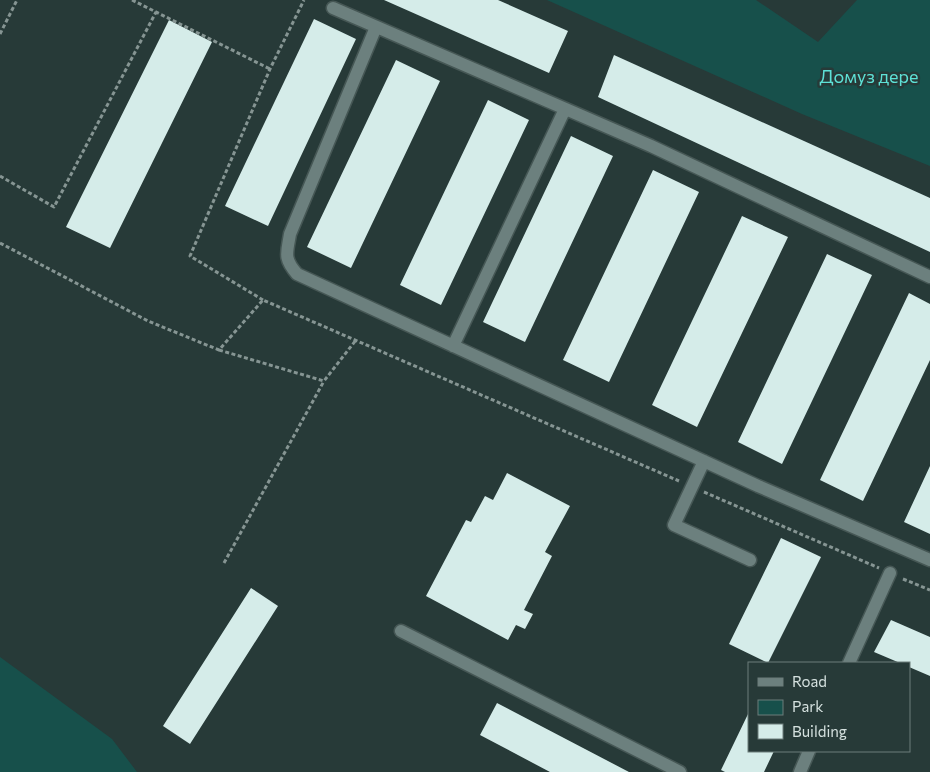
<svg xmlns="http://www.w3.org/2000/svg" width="930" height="772" font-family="Commissioner,sans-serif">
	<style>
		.green { fill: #17504b }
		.building { fill: #d5ece9 }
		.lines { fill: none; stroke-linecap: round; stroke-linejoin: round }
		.minor-casing { stroke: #465755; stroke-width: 15 }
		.path { stroke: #869593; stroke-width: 3; stroke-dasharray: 4 2.5; stroke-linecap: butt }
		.minor { stroke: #6c807e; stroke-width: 12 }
		.labels { text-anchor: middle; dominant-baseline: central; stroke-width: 5; stroke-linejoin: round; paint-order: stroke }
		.park-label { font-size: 18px; fill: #5de1d6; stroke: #273a38 }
	</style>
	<rect width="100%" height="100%" fill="#273a38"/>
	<!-- green -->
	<path class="green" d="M 547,0 L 756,0 L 818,42 L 857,0 L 930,0 L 930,166 L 802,114 Z
		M 0,657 L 112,739 L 137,772 L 0,772 Z"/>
	<!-- building -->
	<path class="building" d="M 384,0 L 498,0 L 568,31 L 549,73 Z
		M 314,19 L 356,39 L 268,226 L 225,206 Z
		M 169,20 L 212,42 L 110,248 L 66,227 Z
		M 614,55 L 930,198 L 930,252 L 598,97 Z
		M 396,60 L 440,81 L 351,268 L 307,247 Z
		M 488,100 L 529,120 L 441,305 L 400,285 Z
		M 571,136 L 613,156 L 525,342 L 483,322 Z
		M 653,170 L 699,192 L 609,382 L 563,360 Z
		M 742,216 L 788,237 L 697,427 L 652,405 Z
		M 827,254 L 872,275 L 782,464 L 738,442 Z
		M 909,293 L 930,304 L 930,360 L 863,501 L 820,480 Z
		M 930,466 L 930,534 L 904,522 Z
		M 507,473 L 570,506 L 545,552 L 552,556 L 524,610 L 533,614 L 525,629 L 516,625 L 508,640 L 426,596 L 466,520 L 471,522 L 485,496 L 493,500 Z
		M 781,538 L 821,557 L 768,663 L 729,644 Z
		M 251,588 L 278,606 L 190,744 L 163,726 Z
		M 891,620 L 930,637 L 930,676 L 909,667 L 909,663 L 900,663 L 874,652 Z
		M 497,703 L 629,772 L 550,772 L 480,735 Z
		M 749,712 L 749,751 L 774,751 L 764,772 L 725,772 L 721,770 Z"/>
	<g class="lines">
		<defs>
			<path id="minor" d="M 333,8 L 651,146 L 930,277
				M 376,27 L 290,234 C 287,253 283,258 297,274 L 758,486 L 930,560
				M 453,346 L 565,109
				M 704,461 L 674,525 L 750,560
				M 401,631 L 680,772
				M 849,663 L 890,573
				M 800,772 L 809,751"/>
		</defs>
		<!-- minor casing -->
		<use href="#minor" class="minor-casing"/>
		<!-- path -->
		<path class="path" d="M 132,0 L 270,69
			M 0,34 L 17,0
			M 0,176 L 54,207 L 156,12
			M 0,243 L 148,321 L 219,350 L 263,300 L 679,481
			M 263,300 L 190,256 L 270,69 L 304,0
			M 219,350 L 324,381 L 356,340
			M 704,492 L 879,568
			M 224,563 L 324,381
			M 903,579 L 930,590"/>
		<!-- minor -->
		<use href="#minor" class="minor"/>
	</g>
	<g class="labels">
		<!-- park labels -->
		<g class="park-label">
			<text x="869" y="76">Домуз дере</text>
		</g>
	</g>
	<!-- legend -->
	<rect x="748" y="662" width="162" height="90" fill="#273a38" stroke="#6d7d7b"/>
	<rect x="758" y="678" width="25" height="8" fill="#6c807e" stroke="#6d7d7b"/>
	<text x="792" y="687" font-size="15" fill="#d5e1df">Road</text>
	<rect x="758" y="700" width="25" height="15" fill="#17504b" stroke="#6d7d7b"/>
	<text x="792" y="712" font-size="15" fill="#d5e1df">Park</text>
	<rect x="758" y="724" width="25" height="15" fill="#d5ece9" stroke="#6d7d7b"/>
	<text x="792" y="737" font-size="15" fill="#d5e1df">Building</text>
</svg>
